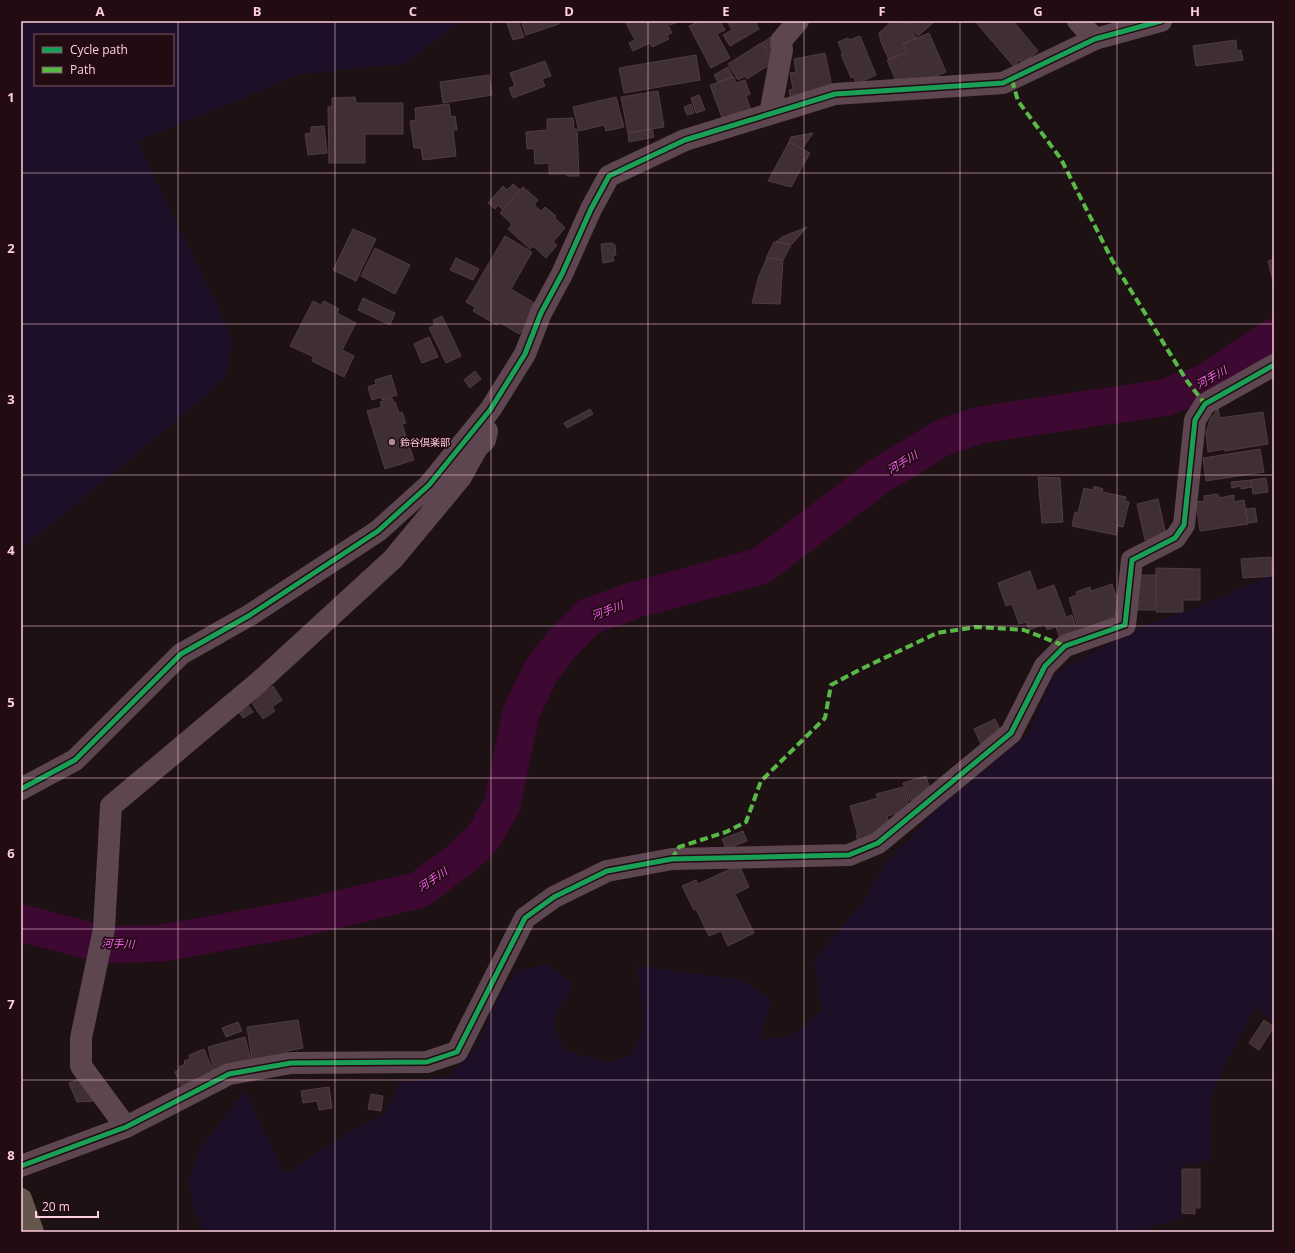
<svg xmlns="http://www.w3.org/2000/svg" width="1295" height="1253" font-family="'Open Sans','Noto Sans JP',sans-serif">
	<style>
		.green { fill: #1e0f29; fill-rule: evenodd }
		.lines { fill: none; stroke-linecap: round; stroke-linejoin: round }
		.river { stroke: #3d0832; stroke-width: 37 }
		.building { fill: #3f2f33; stroke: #513b41 }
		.street { stroke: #5e4650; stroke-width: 22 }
		.highway { stroke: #63564b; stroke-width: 22 }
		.quiet { stroke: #58b947; stroke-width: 4; stroke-dasharray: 8 4; stroke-linecap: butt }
		.cycleway-casing { stroke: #220c12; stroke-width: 8 }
		.cycleway { stroke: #1a9f57; stroke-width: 5 }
		.grid { fill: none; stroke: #ffcdde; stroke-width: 1; stroke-opacity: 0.55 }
		.poi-dot { fill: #b08b97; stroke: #220c12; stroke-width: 1.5 }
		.labels { text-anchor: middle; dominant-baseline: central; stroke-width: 3.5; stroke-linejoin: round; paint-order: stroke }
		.poi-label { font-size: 10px; fill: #ffcdde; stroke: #220c12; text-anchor: start }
		.water-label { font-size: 11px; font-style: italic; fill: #ff5bfc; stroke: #220c12 }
		.neatline { fill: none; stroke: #ffcdde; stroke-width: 1.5 }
		.grid-label { font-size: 13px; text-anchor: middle; font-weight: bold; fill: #ffcdde }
	</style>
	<rect width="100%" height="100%" fill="#1d1114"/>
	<!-- green -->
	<path class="green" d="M 21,21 L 462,21 L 405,64 L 301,74 L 137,141 L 233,339 L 226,376 L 189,410 L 21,549 ZM 35,35 L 173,35 L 173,85 L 35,85 Z
		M 1274,574 L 1274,1024 L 1257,1005 L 1227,1061 L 1211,1098 L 1211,1160 L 1181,1165 L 1182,1219 L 1150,1227 L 1148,1232 L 204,1232 L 193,1206 L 188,1180 L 202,1146 L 245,1091 L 285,1174 L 347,1133 L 385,1114 L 399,1083 L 449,1076 L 478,1046 L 497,999 L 518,970 L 546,965 L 573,983 L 553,1021 L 564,1050 L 607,1063 L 631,1055 L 643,1032 L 642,1002 L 637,966 L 743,980 L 771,1000 L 760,1039 L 790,1037 L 822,1011 L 814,960 L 864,901 L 886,863 L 944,802 L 990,766 L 1029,732 L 1052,678 L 1068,666 L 1140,627 L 1198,607 Z"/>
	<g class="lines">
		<!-- river -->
		<path class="river" d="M 21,923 L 106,945 L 162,943 L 297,919 L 419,890 L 462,858 L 483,838 L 502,805 L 521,713 L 541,671 L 561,645 L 588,617 L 635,600 L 761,566 L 878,477 L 942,438 L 979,425 L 1163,398 L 1205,383 L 1274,337"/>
	</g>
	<!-- building -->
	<path class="building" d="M 506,21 L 518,21 L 524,37 L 513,40 Z
		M 521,21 L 558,21 L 559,24 L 526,35 Z
		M 629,21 L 666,21 L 672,33 L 667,35 L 669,39 L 652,47 L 650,43 L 633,51 L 629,43 L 635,40 L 626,23 Z
		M 668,21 L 677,21 L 678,22 L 670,25 Z
		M 700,21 L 720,21 L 725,30 L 717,34 L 730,58 L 711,68 L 689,26 Z
		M 727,21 L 755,21 L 759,29 L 730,46 L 723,35 L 732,30 Z
		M 892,21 L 903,21 L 917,38 L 903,44 L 907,52 L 889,60 L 881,42 L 879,33 Z
		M 904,21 L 935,21 L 918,36 Z
		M 975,21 L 1013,21 L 1038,51 L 1022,64 L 1020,60 L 1016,63 L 1018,66 L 1015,68 Z
		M 778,32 L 773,58 L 762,43 Z
		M 929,33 L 946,72 L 915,85 L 912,77 L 897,83 L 887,60 L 907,52 L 903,44 Z
		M 860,36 L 876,75 L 856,84 L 854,77 L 851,78 L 841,54 L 843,54 L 838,42 L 848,38 L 849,40 Z
		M 1236,40 L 1237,51 L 1241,50 L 1243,60 L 1196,66 L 1193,46 Z
		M 761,43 L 774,62 L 747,79 L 745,76 L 738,80 L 728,64 Z
		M 825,53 L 835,102 L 793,109 L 789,90 L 793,89 L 790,73 L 796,72 L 794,59 Z
		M 696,55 L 700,80 L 624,93 L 619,68 Z
		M 545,61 L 551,76 L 542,79 L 545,86 L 513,98 L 509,88 L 515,86 L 510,73 Z
		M 728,67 L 733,77 L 718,82 L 714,75 Z
		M 489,75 L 492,95 L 443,103 L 440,82 Z
		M 734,77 L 736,83 L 745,80 L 750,94 L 746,96 L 754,119 L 726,129 L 710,85 Z
		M 658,91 L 664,127 L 628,133 L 621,97 Z
		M 699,95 L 705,110 L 696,113 L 691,98 Z
		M 355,97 L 356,103 L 403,103 L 403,134 L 365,134 L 365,163 L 329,163 L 328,107 L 332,107 L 332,98 Z
		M 616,97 L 624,127 L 606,131 L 604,125 L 579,131 L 573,107 Z
		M 449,104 L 451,117 L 455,116 L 457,130 L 453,130 L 456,156 L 423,160 L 421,148 L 414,148 L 410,121 L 416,120 L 415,108 Z
		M 691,104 L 694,113 L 687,115 L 684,107 Z
		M 573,118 L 574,129 L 577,129 L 579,176 L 567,176 L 567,174 L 549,174 L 549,163 L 535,164 L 534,148 L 527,149 L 526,132 L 547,130 L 547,119 Z
		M 324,126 L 327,153 L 308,155 L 305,134 L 311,133 L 311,127 Z
		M 652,129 L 654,137 L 629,142 L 628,133 Z
		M 813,133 L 802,149 L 789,142 L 791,137 Z
		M 789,142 L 810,153 L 791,187 L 768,181 Z
		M 513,184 L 520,190 L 503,210 L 498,205 L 495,209 L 488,203 L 503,186 L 507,190 Z
		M 523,187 L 538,200 L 534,205 L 541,211 L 545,207 L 556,216 L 555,218 L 565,228 L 553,242 L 557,245 L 546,258 L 533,246 L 530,249 L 508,229 L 512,224 L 500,213 Z
		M 807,227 L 792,244 L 776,242 L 782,237 Z
		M 353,229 L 376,239 L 356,281 L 333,270 Z
		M 505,236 L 532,252 L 511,289 L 536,304 L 525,332 L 521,331 L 519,334 L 499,322 L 497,325 L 473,311 L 475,307 L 466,302 Z
		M 774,242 L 791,245 L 783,260 L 766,258 Z
		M 612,243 L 615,245 L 616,255 L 613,255 L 614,261 L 603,263 L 601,244 Z
		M 375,248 L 410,265 L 395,294 L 361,276 Z
		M 456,258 L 479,269 L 473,280 L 450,270 Z
		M 767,258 L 783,260 L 780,304 L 752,303 L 759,276 Z
		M 1274,259 L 1274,285 L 1268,261 Z
		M 363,298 L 395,313 L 390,325 L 358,310 Z
		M 313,301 L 321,305 L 324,301 L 339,309 L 337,313 L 356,323 L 342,350 L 354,356 L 344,377 L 312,361 L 314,357 L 290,346 Z
		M 442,316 L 461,356 L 446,363 L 429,328 L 435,325 L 433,320 Z
		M 429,337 L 438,357 L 422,363 L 414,344 Z
		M 475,371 L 481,379 L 470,388 L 464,380 Z
		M 391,375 L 397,395 L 382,400 L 381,397 L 372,400 L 368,387 L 376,384 L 375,380 Z
		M 392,398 L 394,403 L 395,402 L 399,413 L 402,412 L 406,423 L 402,424 L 414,460 L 385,469 L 367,411 L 382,407 L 380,402 Z
		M 590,409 L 593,414 L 567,428 L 564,423 Z
		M 1218,409 L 1220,418 L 1263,412 L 1268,444 L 1225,451 L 1225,449 L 1208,452 L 1206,433 L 1210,419 Z
		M 1260,449 L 1264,472 L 1206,481 L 1203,458 Z
		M 1038,477 L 1060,478 L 1063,522 L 1042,523 Z
		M 1266,478 L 1268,492 L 1253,494 L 1251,480 Z
		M 1251,480 L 1252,487 L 1241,489 L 1241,486 L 1232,488 L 1231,482 Z
		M 1094,486 L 1103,489 L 1102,492 L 1126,497 L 1125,501 L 1129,502 L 1123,527 L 1118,526 L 1116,535 L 1072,526 L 1075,512 L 1078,513 L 1084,488 L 1093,490 Z
		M 1218,494 L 1219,498 L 1234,495 L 1234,502 L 1244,500 L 1248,524 L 1200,531 L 1196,502 L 1204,501 L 1204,496 Z
		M 1158,499 L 1166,535 L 1145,540 L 1137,504 Z
		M 1255,508 L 1257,522 L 1248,523 L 1245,509 Z
		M 1271,557 L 1272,576 L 1243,578 L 1241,559 Z
		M 1156,568 L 1200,569 L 1200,600 L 1183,600 L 1183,612 L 1156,612 Z
		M 1030,571 L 1037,591 L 1054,585 L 1066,617 L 1072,615 L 1077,630 L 1059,636 L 1056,627 L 1047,630 L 1045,624 L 1029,630 L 1026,622 L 1019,624 L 1012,604 L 1006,606 L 998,583 Z
		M 1137,575 L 1156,575 L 1155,610 L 1137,610 Z
		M 1112,584 L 1122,613 L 1109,618 L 1110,621 L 1079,631 L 1069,598 L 1077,595 L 1076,592 L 1090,587 L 1091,591 Z
		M 273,686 L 282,700 L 272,707 L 275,711 L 263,719 L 251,702 L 248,705 L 253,712 L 243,718 L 238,711 L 263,690 L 265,692 Z
		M 995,719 L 1002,734 L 981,744 L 974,729 Z
		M 926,776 L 931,793 L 909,801 L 903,783 Z
		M 903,787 L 910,810 L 887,816 L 890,826 L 858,843 L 856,835 L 858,835 L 850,806 L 878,798 L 876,794 Z
		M 743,831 L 747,841 L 726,849 L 722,839 Z
		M 739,865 L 749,887 L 735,894 L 754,933 L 728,946 L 721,931 L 709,936 L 696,909 L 694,910 L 682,886 L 696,880 L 698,884 Z
		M 298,1020 L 303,1048 L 287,1051 L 288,1053 L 252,1059 L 247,1027 Z
		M 1264,1020 L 1274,1027 L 1259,1050 L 1249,1043 Z
		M 238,1022 L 242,1031 L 226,1037 L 222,1028 Z
		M 245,1037 L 251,1060 L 214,1070 L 208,1047 Z
		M 204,1049 L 214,1073 L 181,1086 L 175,1072 L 180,1069 L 179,1067 L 185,1064 L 184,1061 L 190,1059 L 189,1055 Z
		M 81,1078 L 87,1086 L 93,1101 L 77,1102 L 69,1083 Z
		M 329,1087 L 332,1108 L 319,1110 L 317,1101 L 303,1103 L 301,1091 Z
		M 371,1094 L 383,1096 L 381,1111 L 368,1109 Z
		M 1182,1169 L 1200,1169 L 1200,1208 L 1195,1208 L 1195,1214 L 1182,1213 Z"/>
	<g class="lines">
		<!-- street -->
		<path class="street" d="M 1078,21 L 1095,39
			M 770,114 L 782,50 L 781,41 L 798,21
			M 21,789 L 75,760 L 181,654 L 250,615 L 378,531 L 429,485 L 490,410 L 525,354 L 541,313 L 562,274 L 591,209 L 609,176 L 685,140 L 835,94 L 1003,83 L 1095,39 L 1161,21
			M 126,1127 L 81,1066 L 81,1038 L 104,929 L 111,806 L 259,682 L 393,559 L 461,477 L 477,448 L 485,440 L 487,431
			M 21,1166 L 126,1127 L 229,1074 L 291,1063 L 427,1062 L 457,1052 L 525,918 L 554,897 L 607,871 L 672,859 L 849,855 L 878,843 L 1011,733 L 1045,666 L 1065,646 L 1125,625 L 1132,560 L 1175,538 L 1184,525 L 1195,420 L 1205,404 L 1274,365"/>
		<!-- highway -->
		<path class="highway" d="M 21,1199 L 33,1232"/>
		<!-- quiet -->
		<path class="quiet" d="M 1012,80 L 1018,101 L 1061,159 L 1112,260 L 1187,381 L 1205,404
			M 672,859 L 679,847 L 726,832 L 746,822 L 761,781 L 825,718 L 831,685 L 859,670 L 937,633 L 976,627 L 1024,630 L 1065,646"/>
		<defs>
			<path id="cycleway" d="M 21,789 L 75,760 L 181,654 L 250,615 L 378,531 L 429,485 L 490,410 L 525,354 L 541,313 L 562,274 L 591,209 L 609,176 L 685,140 L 835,94 L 1003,83 L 1095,39 L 1161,21
				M 21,1166 L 126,1127 L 229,1074 L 291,1063 L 427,1062 L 457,1052 L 525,918 L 554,897 L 607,871 L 672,859 L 849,855 L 878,843 L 1011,733 L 1045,666 L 1065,646 L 1125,625 L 1132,560 L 1175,538 L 1184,525 L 1195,420 L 1205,404 L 1274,365"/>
		</defs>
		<!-- cycleway casing -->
		<use href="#cycleway" class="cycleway-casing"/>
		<!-- cycleway -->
		<use href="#cycleway" class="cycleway"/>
	</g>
	<!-- grid -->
	<path class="grid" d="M 178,21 L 178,1232M 335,21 L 335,1232M 491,21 L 491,1232M 648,21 L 648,1232M 804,21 L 804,1232M 960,21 L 960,1232M 1117,21 L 1117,1232M 21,173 L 1274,173M 21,324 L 1274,324M 21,475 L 1274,475M 21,626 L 1274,626M 21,778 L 1274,778M 21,929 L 1274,929M 21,1080 L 1274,1080"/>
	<!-- markers -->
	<circle class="poi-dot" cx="392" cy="442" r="4"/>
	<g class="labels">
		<!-- poi labels -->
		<g class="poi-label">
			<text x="400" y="442">鈴谷倶楽部</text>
		</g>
		<!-- water labels -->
		<g class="water-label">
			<text transform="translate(1211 377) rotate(-29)">河手川</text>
			<text transform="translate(902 462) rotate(-31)">河手川</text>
			<text transform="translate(607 610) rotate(-21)">河手川</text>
			<text transform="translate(432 879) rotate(-34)">河手川</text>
			<text transform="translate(118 943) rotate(2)">河手川</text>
		</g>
	</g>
	<!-- border -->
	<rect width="1295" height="1253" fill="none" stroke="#220c12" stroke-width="44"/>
	<!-- legend -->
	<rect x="34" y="34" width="140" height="52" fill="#220c12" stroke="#7a5964"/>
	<rect x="42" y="47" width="20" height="6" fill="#1a9f57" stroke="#7a5964"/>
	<text x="70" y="54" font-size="12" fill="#ffcdde">Cycle path</text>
	<rect x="42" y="67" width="20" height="6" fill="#58b947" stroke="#7a5964"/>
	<text x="70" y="74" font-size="12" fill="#ffcdde">Path</text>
	<!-- scale -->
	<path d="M36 1211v6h62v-6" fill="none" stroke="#ffcdde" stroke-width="2"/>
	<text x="42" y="1211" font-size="12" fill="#ffcdde" stroke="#220c12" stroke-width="3" paint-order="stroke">20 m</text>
	<rect x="22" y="22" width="1251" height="1209" class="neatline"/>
	<g class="grid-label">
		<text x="100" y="16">A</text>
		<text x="257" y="16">B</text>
		<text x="413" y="16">C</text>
		<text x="569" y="16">D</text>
		<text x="726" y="16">E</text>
		<text x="882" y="16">F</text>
		<text x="1038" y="16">G</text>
		<text x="1195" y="16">H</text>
		<text x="11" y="102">1</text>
		<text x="11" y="253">2</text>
		<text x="11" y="404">3</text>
		<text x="11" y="555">4</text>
		<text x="11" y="707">5</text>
		<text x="11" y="858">6</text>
		<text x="11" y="1009">7</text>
		<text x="11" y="1160">8</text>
	</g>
</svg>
